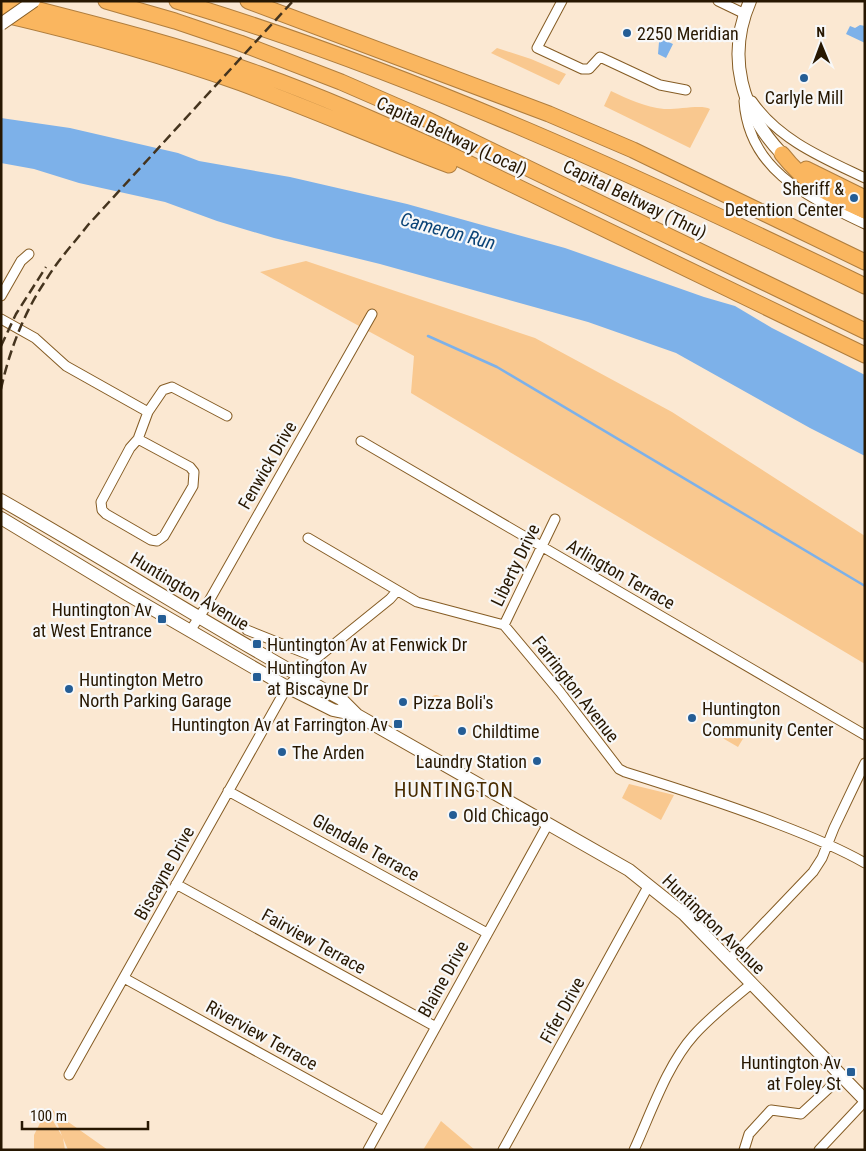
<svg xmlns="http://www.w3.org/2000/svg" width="866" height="1151" font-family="'Roboto Condensed',sans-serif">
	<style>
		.green { fill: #f9c88f }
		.water { fill: #7db1e9 }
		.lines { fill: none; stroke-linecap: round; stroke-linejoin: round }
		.stream { stroke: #7db1e9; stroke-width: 2.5 }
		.street-casing { stroke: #855c24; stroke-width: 11 }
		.secondary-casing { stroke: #855c24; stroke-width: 14 }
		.highway-casing { stroke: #b07e3e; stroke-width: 17 }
		.street { stroke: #fff; stroke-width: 9 }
		.secondary { stroke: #fff; stroke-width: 12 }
		.highway { stroke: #fab65f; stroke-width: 15 }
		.rail { stroke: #45341e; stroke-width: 2.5; stroke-dasharray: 10 5; stroke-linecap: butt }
		.secondary-bridge-casing { stroke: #855c24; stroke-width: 14; stroke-linecap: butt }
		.secondary-bridge { stroke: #fff; stroke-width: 12 }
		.poi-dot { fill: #245d95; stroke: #f8f8f8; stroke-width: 2 }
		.labels { text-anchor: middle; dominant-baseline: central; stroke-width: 4.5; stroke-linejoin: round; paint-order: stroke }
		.poi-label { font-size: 18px; fill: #271701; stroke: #f8f8f8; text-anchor: start }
		.street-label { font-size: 18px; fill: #271701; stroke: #f8f8f8 }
		.water-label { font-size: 19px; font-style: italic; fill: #0b4477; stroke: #f8f8f8 }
		.quarter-label { font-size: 20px; letter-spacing: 1px; fill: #4a2c00; stroke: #f8f8f8 }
	</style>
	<rect width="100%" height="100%" fill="#fbe8d2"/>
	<!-- green -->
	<path class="green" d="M 497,48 L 531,59 L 566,74 L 559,85 L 491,53 Z
		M 611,91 C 628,99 645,107 664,109 C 676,110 702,104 710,109 L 690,148 L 604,106 Z
		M 306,261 L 535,338 L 672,412 L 865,536 L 865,664 L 411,393 L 414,356 L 260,272 Z
		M430 701a6 6 0 1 1 12 0a6 6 0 1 1-12 0Z
		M 725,725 L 744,737 L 738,747 L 719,736 Z
		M 629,784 L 674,795 L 661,820 L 622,798 Z
		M 52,1109 L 57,1114 L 108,1150 L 68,1150 L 63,1138 L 65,1150 L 34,1150 L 34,1135 L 45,1113 L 50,1116 L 62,1136 Z
		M 441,1121 L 475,1150 L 423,1150 Z"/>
	<!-- water -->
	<path class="water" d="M 860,25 L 865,26 L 865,43 L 846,34 L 850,26 L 855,28 Z
		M 660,38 L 673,44 L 666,58 L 658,54 L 659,42 Z
		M 1,118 L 70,128 L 178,153 L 199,161 L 290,177 L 407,204 L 565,248 L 704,297 L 735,306 L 772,328 L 865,375 L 865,456 L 810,428 L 676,353 L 588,322 L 380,264 L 274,238 L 217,221 L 165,202 L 79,183 L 34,169 L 1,163 Z"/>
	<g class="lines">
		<!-- stream -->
		<path class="stream" d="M 428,336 L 497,367 L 865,586"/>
		<defs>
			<path id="street" d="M 562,1 L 537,48 L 582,69 L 589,69 L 600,57 L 660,85 L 686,90
				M 718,1 L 745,14
				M 744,101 C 749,172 809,197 865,224
				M 752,101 C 779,140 823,158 865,178
				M 1,296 L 21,261 L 29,254
				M 1,319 L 35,338 L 66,366 L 148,412
				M 138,439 L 190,467 L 194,472 L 193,486 L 164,536 L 157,541 L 151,540 L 106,514 L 102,510 L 101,502 L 130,448 L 138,439 L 148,412 L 163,390 L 172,387 L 227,416
				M 361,441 L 865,735
				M 308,538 L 417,602 L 504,625 L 560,692 L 619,769 L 625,772 C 676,788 727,804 778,824 C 807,835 837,847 865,863
				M 504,625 L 555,519
				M 247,630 L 317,658
				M 190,631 L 205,608 L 372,314
				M 228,791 L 487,933
				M 176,884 L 436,1027
				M 729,960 L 813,872 L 822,858 L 834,828 L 865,763
				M 124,978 L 383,1121
				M 69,1075 L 287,687 L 317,658 L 390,599 L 397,591
				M 368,1150 L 548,824
				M 503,1150 L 649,885
				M 634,1150 C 651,1113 667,1065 694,1035 C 711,1016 732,1000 751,984
				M 744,1150 L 749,1134 L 771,1110 L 801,1114 L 841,1077
				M 819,1150 L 865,1101"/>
			<path id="secondary" d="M 750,1 C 726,56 741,111 782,154
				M 1,500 C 115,565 226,636 341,699 L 357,715 L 629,870 L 684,914 L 865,1100
				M 1,518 L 125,593 L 287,687 L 333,710 L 357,715"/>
			<path id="highway" d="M 4,1 C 90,23 176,44 259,74 C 321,96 381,123 441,150 L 865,355
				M 106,1 L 175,21 L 240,43 L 341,82 L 426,119 L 865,331
				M 177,1 C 415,73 642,178 865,286
				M 248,1 L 549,114 L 633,150 L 865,262
				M 1,14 C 83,33 163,55 241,83 C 311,109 380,139 449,165
				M 782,154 C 807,186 829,194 865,211
				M 806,169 L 865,198"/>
		</defs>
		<!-- street casing -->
		<use href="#street" class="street-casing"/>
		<!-- secondary casing -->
		<use href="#secondary" class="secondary-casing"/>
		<!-- highway casing -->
		<use href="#highway" class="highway-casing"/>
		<!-- street -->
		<use href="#street" class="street"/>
		<!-- secondary -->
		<use href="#secondary" class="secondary"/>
		<!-- highway -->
		<use href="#highway" class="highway"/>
		<!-- rail -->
		<path class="rail" d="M 1,346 L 16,314 L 46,267
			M 1,389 C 9,352 24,312 46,280 C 58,260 74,243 88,225 L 293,1"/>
		<defs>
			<path id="secondary-bridge" d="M 1,24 L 34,1"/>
		</defs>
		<!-- secondary-bridge casing -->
		<use href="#secondary-bridge" class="secondary-bridge-casing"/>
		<!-- secondary-bridge -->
		<use href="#secondary-bridge" class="secondary-bridge"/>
	</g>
	<!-- markers -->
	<g class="poi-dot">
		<circle cx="627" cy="33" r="5"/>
		<circle cx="804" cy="78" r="5"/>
		<circle cx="854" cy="198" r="5"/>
		<rect x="157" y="614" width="10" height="10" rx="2.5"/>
		<rect x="252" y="639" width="10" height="10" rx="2.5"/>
		<rect x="252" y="672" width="10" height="10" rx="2.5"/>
		<circle cx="69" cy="689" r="5"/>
		<circle cx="403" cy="702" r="5"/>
		<circle cx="692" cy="718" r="5"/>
		<rect x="393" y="719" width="10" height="10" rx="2.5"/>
		<circle cx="462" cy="731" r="5"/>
		<circle cx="282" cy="752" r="5"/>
		<circle cx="537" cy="761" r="5"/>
		<circle cx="453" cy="815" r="5"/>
		<rect x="846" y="1067" width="10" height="10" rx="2.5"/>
	</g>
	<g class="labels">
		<!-- poi labels -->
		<g class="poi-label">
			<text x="637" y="33">2250 Meridian</text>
			<text x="804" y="97" text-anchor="middle">Carlyle Mill</text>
			<text x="844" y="188" text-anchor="end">Sheriff &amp;<tspan x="844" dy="21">Detention Center</tspan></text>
			<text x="152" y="609" text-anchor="end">Huntington Av<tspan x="152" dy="21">at West Entrance</tspan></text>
			<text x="267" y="644">Huntington Av at Fenwick Dr</text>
			<text x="267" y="667">Huntington Av<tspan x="267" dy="21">at Biscayne Dr</tspan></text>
			<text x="79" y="679">Huntington Metro<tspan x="79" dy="21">North Parking Garage</tspan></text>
			<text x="413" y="702">Pizza Boli's</text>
			<text x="702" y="708">Huntington<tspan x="702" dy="21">Community Center</tspan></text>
			<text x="388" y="724" text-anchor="end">Huntington Av at Farrington Av</text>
			<text x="472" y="731">Childtime</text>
			<text x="292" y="752">The Arden</text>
			<text x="527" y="761" text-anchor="end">Laundry Station</text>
			<text x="463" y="815">Old Chicago</text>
			<text x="841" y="1062" text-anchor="end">Huntington Av<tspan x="841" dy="21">at Foley St</tspan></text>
		</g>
		<!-- street labels -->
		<g class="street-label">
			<text transform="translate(452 136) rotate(25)">Capital Beltway (Local)</text>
			<text transform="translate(635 199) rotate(26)">Capital Beltway (Thru)</text>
			<text transform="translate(267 465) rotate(-60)">Fenwick Drive</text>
			<text transform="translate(515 565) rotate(-64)">Liberty Drive</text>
			<text transform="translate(621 574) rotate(30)">Arlington Terrace</text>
			<text transform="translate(190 591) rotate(31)">Huntington Avenue</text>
			<text transform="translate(576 689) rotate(52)">Farrington Avenue</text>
			<text transform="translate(366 847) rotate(29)">Glendale Terrace</text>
			<text transform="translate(164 873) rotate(-61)">Biscayne Drive</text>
			<text transform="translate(714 924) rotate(44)">Huntington Avenue</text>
			<text transform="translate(314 941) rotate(29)">Fairview Terrace</text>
			<text transform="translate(443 979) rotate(-61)">Blaine Drive</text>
			<text transform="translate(562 1010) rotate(-61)">Fifer Drive</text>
			<text transform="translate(262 1035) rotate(29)">Riverview Terrace</text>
		</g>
		<!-- water labels -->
		<g class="water-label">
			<text transform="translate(448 231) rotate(15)">Cameron Run</text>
		</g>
		<!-- quarter labels -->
		<g class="quarter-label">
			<text x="454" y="790">HUNTINGTON</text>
		</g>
	</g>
	<!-- border -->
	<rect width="866" height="1151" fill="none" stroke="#271701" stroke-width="5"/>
	<!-- north arrow -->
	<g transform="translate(821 45) rotate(359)" stroke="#f8f8f8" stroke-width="4" paint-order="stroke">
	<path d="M0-4L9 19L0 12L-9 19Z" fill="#271701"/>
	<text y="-8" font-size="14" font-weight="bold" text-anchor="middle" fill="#271701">N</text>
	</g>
	<!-- scale -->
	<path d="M22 1121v8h126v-8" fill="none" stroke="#271701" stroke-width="2.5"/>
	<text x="30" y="1121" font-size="15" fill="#271701" stroke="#f8f8f8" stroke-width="4" paint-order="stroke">100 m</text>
</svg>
